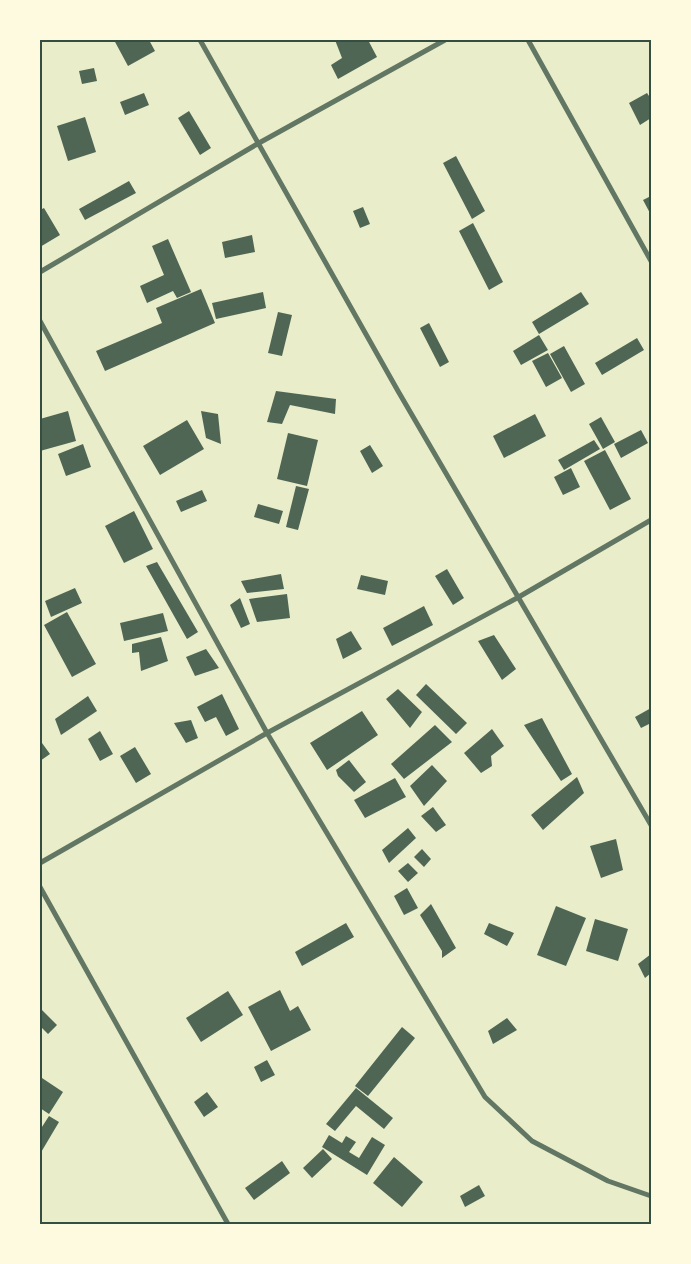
<svg xmlns="http://www.w3.org/2000/svg" width="691" height="1264" font-family="Manrope,sans-serif">
	<style>
		.building { fill: #4f6655 }
		.lines { fill: none; stroke-linecap: round; stroke-linejoin: round }
		.minor { stroke: #617663; stroke-width: 5 }
		.neatline { fill: none; stroke: #344e41; stroke-width: 2 }
	</style>
	<rect width="100%" height="100%" fill="#e9edc9"/>
	<!-- building -->
	<path class="building" d="M 114,40 L 149,40 L 155,51 L 128,66 Z
		M 335,40 L 368,40 L 377,57 L 338,79 L 331,65 L 342,58 Z
		M 94,68 L 97,81 L 82,84 L 79,71 Z
		M 144,93 L 149,105 L 125,115 L 120,102 Z
		M 647,93 L 651,99 L 651,118 L 640,125 L 629,103 Z
		M 189,111 L 211,148 L 200,155 L 178,118 Z
		M 85,117 L 96,152 L 68,161 L 57,126 Z
		M 456,156 L 485,211 L 472,219 L 443,163 Z
		M 129,181 L 136,193 L 85,220 L 79,209 Z
		M 651,196 L 651,215 L 643,200 Z
		M 363,207 L 370,224 L 360,228 L 353,211 Z
		M 44,208 L 60,235 L 40,247 L 40,210 Z
		M 473,223 L 503,282 L 489,290 L 459,231 Z
		M 252,235 L 255,252 L 225,258 L 222,242 Z
		M 168,239 L 191,292 L 177,298 L 173,291 L 147,303 L 140,286 L 164,275 L 152,246 Z
		M 201,289 L 215,323 L 105,371 L 96,351 L 162,323 L 156,308 Z
		M 263,292 L 266,308 L 216,319 L 212,303 Z
		M 581,292 L 589,304 L 539,334 L 532,322 Z
		M 278,312 L 292,315 L 282,356 L 268,353 Z
		M 429,323 L 449,362 L 440,367 L 420,328 Z
		M 539,335 L 548,350 L 521,365 L 513,351 Z
		M 637,338 L 644,350 L 602,375 L 595,363 Z
		M 564,346 L 585,384 L 571,392 L 550,354 Z
		M 548,353 L 562,378 L 546,387 L 532,361 Z
		M 276,391 L 336,399 L 335,414 L 290,405 L 282,424 L 267,422 Z
		M 68,411 L 76,441 L 40,451 L 40,419 Z
		M 201,411 L 218,414 L 221,444 L 206,438 Z
		M 535,414 L 546,436 L 504,458 L 493,436 Z
		M 601,417 L 615,442 L 603,449 L 589,424 Z
		M 187,420 L 204,449 L 160,475 L 143,446 Z
		M 641,430 L 648,443 L 621,458 L 614,444 Z
		M 288,433 L 318,440 L 307,486 L 277,479 Z
		M 594,440 L 600,449 L 564,470 L 558,460 Z
		M 83,444 L 91,467 L 66,476 L 58,454 Z
		M 370,445 L 383,466 L 372,473 L 360,451 Z
		M 605,450 L 631,499 L 610,510 L 584,461 Z
		M 571,468 L 580,487 L 563,495 L 554,477 Z
		M 296,486 L 309,489 L 298,530 L 286,527 Z
		M 202,490 L 207,501 L 181,512 L 176,501 Z
		M 258,504 L 283,511 L 279,524 L 254,517 Z
		M 134,511 L 153,549 L 124,563 L 105,526 Z
		M 157,562 L 198,632 L 187,639 L 146,566 Z
		M 447,569 L 464,598 L 453,605 L 435,576 Z
		M 281,574 L 284,589 L 247,593 L 241,581 Z
		M 361,575 L 388,581 L 385,595 L 357,589 Z
		M 75,588 L 82,603 L 51,617 L 45,601 Z
		M 287,594 L 290,618 L 257,622 L 249,599 Z
		M 240,598 L 250,624 L 241,628 L 230,605 Z
		M 424,606 L 433,625 L 392,646 L 383,628 Z
		M 67,612 L 96,664 L 72,677 L 44,625 Z
		M 163,613 L 168,631 L 124,641 L 120,623 Z
		M 351,631 L 362,649 L 343,659 L 336,639 Z
		M 494,635 L 516,669 L 502,680 L 478,641 Z
		M 161,637 L 168,661 L 141,671 L 139,652 L 132,653 L 132,644 Z
		M 206,649 L 219,668 L 195,676 L 186,657 Z
		M 426,684 L 467,723 L 456,734 L 416,695 Z
		M 398,689 L 422,712 L 410,728 L 386,699 Z
		M 222,694 L 239,729 L 226,736 L 216,717 L 205,722 L 197,707 Z
		M 88,696 L 97,711 L 61,735 L 55,719 Z
		M 651,708 L 651,723 L 641,728 L 635,717 Z
		M 362,711 L 378,735 L 327,770 L 310,743 Z
		M 542,718 L 572,774 L 561,781 L 524,725 Z
		M 191,720 L 198,738 L 186,743 L 174,723 Z
		M 435,725 L 452,742 L 404,779 L 391,764 Z
		M 492,729 L 504,746 L 491,756 L 492,766 L 481,773 L 464,753 Z
		M 100,731 L 113,754 L 100,761 L 88,739 Z
		M 42,743 L 50,754 L 40,761 L 40,744 Z
		M 135,747 L 151,774 L 136,783 L 120,756 Z
		M 349,760 L 366,782 L 354,792 L 338,776 L 336,770 Z
		M 432,765 L 447,781 L 424,806 L 410,786 Z
		M 577,777 L 584,793 L 543,830 L 531,815 Z
		M 395,778 L 406,797 L 365,818 L 354,800 Z
		M 433,807 L 446,825 L 436,832 L 421,816 Z
		M 408,828 L 416,838 L 389,863 L 382,850 Z
		M 616,839 L 623,870 L 601,878 L 590,846 Z
		M 422,849 L 431,859 L 424,867 L 414,857 Z
		M 408,863 L 418,873 L 408,882 L 398,871 Z
		M 407,888 L 418,908 L 404,915 L 394,896 Z
		M 431,904 L 456,948 L 442,958 L 442,951 L 420,915 Z
		M 556,906 L 586,918 L 566,966 L 537,955 Z
		M 595,919 L 628,929 L 618,961 L 586,951 Z
		M 346,923 L 354,937 L 302,966 L 295,952 Z
		M 489,923 L 514,933 L 507,946 L 484,934 Z
		M 651,954 L 651,973 L 645,978 L 638,964 Z
		M 280,990 L 290,1011 L 298,1006 L 311,1030 L 271,1051 L 248,1007 Z
		M 228,991 L 243,1015 L 201,1042 L 186,1018 Z
		M 40,1008 L 57,1025 L 48,1034 L 40,1026 Z
		M 507,1018 L 517,1030 L 493,1044 L 488,1031 Z
		M 402,1027 L 415,1038 L 368,1096 L 355,1086 Z
		M 267,1060 L 275,1075 L 261,1082 L 254,1067 Z
		M 42,1078 L 63,1092 L 49,1114 L 40,1108 L 40,1081 Z
		M 356,1088 L 393,1118 L 384,1129 L 356,1106 L 335,1131 L 326,1124 Z
		M 207,1092 L 218,1107 L 204,1117 L 194,1102 Z
		M 49,1116 L 59,1122 L 40,1154 L 40,1130 Z
		M 329,1135 L 342,1143 L 346,1136 L 356,1142 L 349,1152 L 359,1158 L 372,1137 L 385,1145 L 367,1175 L 322,1147 Z
		M 323,1149 L 332,1159 L 312,1178 L 303,1168 Z
		M 394,1157 L 423,1182 L 402,1207 L 373,1183 Z
		M 282,1161 L 290,1173 L 254,1200 L 245,1188 Z
		M 479,1185 L 485,1196 L 465,1207 L 460,1196 Z"/>
	<g class="lines">
		<!-- minor -->
		<path class="minor" d="M 200,40 L 398,391 L 651,825
			M 528,40 L 651,261
			M 40,272 L 259,143 L 445,40
			M 40,321 L 267,733 L 485,1097 L 532,1141 L 608,1181 L 651,1196
			M 40,863 L 267,733 L 517,598 L 651,520
			M 40,887 L 228,1224"/>
	</g>
	<!-- border -->
	<rect width="691" height="1264" fill="none" stroke="#fefae0" stroke-width="82"/>
	<rect x="41" y="41" width="609" height="1182" class="neatline"/>
</svg>
